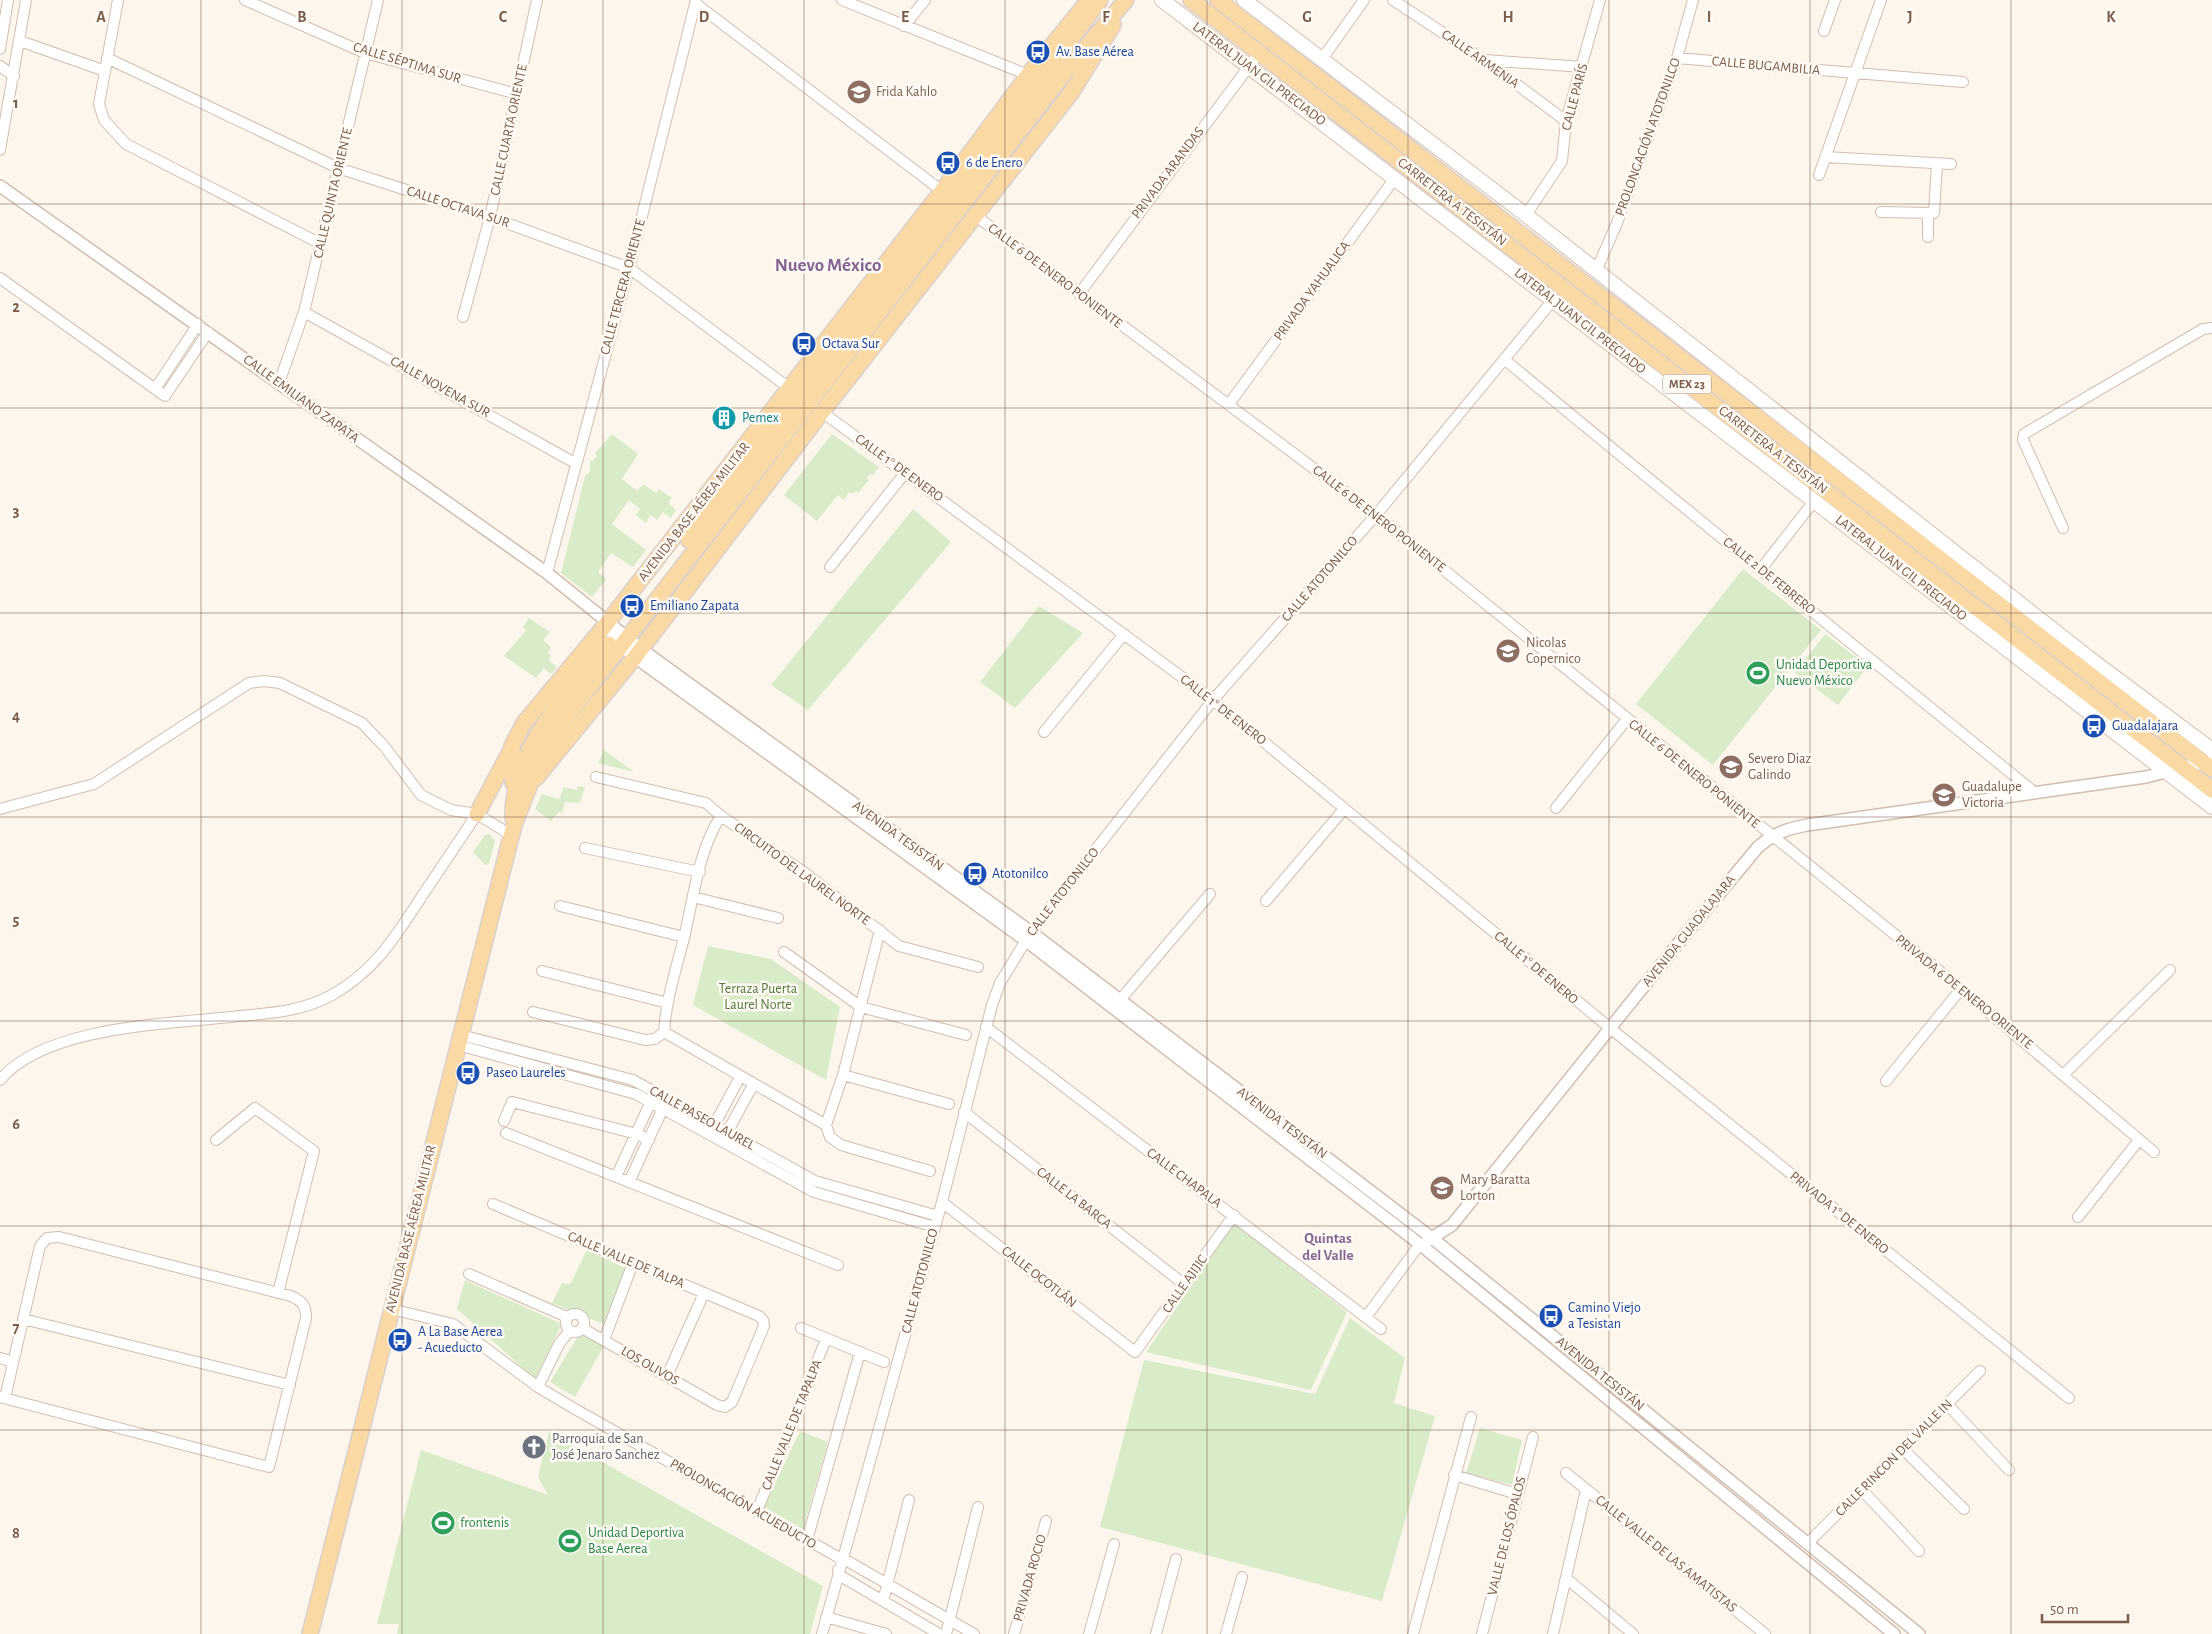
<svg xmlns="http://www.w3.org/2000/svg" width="2212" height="1634" font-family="'Alegreya Sans',sans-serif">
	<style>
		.green { fill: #d8ecc9 }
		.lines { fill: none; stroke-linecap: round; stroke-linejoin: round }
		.minor-casing { stroke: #d1beb0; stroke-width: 12 }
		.tertiary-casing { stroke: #d1beb0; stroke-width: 14 }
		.secondary-casing { stroke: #d6c0b0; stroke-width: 16 }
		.primary-casing { stroke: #dad1cd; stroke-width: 18 }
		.minor { stroke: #fff; stroke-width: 10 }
		.tertiary { stroke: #fff; stroke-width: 11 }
		.secondary { stroke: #fff; stroke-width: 14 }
		.primary { stroke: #fbd9a5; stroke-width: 15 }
		.grid { fill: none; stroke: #7a5c4d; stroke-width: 1; stroke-opacity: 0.55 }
		.labels { text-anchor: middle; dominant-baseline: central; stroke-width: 5; stroke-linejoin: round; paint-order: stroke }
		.shield { fill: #fffaf3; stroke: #a28b7f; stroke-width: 1 }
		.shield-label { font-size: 12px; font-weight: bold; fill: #7a5c4d }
		.transit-label { font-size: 14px; fill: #164399; stroke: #fffaf3; text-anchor: start }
		.street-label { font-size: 14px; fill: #7a5c4d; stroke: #fffaf3 }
		.education-label { font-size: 14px; fill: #785e54; stroke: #fffaf3; text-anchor: start }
		.culture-label { font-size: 14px; fill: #0d838f; stroke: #fffaf3; text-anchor: start }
		.leisure-label { font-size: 14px; fill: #27864d; stroke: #fffaf3; text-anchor: start }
		.park-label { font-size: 14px; fill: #537a41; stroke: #fffaf3 }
		.worship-label { font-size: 14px; fill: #5b616d; stroke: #fffaf3; text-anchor: start }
		.neighbourhood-label { font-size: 15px; font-weight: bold; fill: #846695; stroke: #fffaf3 }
		.district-label { font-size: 19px; font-weight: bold; fill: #846695; stroke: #fffaf3 }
		.grid-label { font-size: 16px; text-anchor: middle; font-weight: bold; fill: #7a5c4d; stroke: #fffaf3; stroke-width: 5; stroke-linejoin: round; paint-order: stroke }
	</style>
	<rect width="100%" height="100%" fill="#fdf6ec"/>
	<!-- green -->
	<path class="green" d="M 612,434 L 638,454 L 622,479 L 637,491 L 643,484 L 656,493 L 659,489 L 672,498 L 668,503 L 676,510 L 671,518 L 663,512 L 657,520 L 650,515 L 646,523 L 636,515 L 640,509 L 629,500 L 612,524 L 646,550 L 633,567 L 611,553 L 598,572 L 606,579 L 605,581 L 592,597 L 561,573 L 585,476 L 591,471 L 589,468 L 591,460 L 593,461 L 597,456 L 595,453 Z
		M 832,434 L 879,467 L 873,475 L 870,474 L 867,478 L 869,480 L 858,493 L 855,491 L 853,494 L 849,492 L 844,500 L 838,495 L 817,521 L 784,495 Z
		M 913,509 L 951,542 L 808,710 L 771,685 Z
		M 1743,569 L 1821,630 L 1713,765 L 1636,704 Z
		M 1039,606 L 1083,633 L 1015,708 L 980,682 Z
		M 529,618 L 550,632 L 543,640 L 551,647 L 548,653 L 551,656 L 549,660 L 557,667 L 551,674 L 544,668 L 536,678 L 504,656 L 526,630 L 523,627 Z
		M 1825,634 L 1868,666 L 1838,705 L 1795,673 Z
		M 604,750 L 634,772 L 598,763 Z
		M 578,786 L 585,787 L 580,803 L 565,802 L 562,813 L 559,812 L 551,821 L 535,809 L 542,794 L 559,799 L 564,787 L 577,790 Z
		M 489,834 L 495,840 L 489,864 L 485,865 L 473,852 L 485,835 Z
		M 708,946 L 771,959 L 840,1007 L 826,1080 L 693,1005 Z
		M 1234,1223 L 1347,1312 L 1311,1390 L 1146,1352 Z
		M 587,1250 L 627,1269 L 606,1325 L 552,1303 L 562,1283 L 570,1284 Z
		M 465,1280 L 562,1324 L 535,1379 L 457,1309 Z
		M 1350,1318 L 1405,1358 L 1394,1403 L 1435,1416 L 1382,1601 L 1100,1527 L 1144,1360 L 1315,1394 Z
		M 580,1333 L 605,1344 L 575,1397 L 550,1382 Z
		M 1480,1428 L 1522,1440 L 1512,1485 L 1466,1473 Z
		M 800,1431 L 828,1442 L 803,1529 L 764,1507 Z
		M 549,1432 L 823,1586 L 810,1634 L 397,1634 L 399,1624 L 377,1624 L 421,1450 L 548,1495 L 538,1477 Z"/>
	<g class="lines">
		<defs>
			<path id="minor" d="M 118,0 L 99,104 L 104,120 L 126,144 L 321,244
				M 245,0 L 365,53 L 517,94
				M 842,0 L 1028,75
				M 1393,0 L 1484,60 L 1566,121
				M 695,3 L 942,191
				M 904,26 L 925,0
				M 1824,31 L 1835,0
				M 20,41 L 105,71
				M 0,49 L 8,0
				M 107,58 L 338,168 L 490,217 L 629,268 L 789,388
				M 1677,58 L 1963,82
				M 1322,59 L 1364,0
				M 1485,60 L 1583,67
				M 0,66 L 14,76
				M 0,150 L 26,0
				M 1825,157 L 1951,164
				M 1819,175 L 1881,0
				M 1881,212 L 1934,213 L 1937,164
				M 1928,213 L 1928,237
				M 1526,215 L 1562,161 L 1566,121 L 1600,0
				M 976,216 L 1376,515 L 1930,963 L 2154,1152
				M 1596,271 L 1617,223 L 1677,58 L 1693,0
				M 0,278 L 165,396 L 208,332
				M 1079,294 L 1259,53
				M 304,312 L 575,463
				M 463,317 L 490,217 L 537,0
				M 1504,359 C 1679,505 1857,647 2034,792
				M 279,383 L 304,312 L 378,0
				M 155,389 L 198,324
				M 1229,404 L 1395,178
				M 822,412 L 1213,700 L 1610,1028 L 2069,1398
				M 2063,528 L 2023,440 L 2024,434 L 2203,329 L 2212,328
				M 830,567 L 905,473
				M 1761,569 L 1814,501
				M 547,573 L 629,268 L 696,0
				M 1044,732 L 1124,634
				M 596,777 L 706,803 L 721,816 L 805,873 L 899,946 L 978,967
				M 1556,808 L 1627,719
				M 0,809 L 94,784 L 249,683 L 264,681 L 280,683 L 362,723 L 384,746 L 421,795 L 451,810 L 477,814 L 511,835
				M 585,848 L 700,872
				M 693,897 L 778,918
				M 1266,901 L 1344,809
				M 560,906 L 684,937
				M 784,952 L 861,1007 L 966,1035
				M 542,971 L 668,1003
				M 1120,1000 L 1210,894
				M 533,1012 L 645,1040 L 655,1039 L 664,1032
				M 986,1027 L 1381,1329
				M 664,1032 C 666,1000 676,969 684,938 C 693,900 699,848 721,816
				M 664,1032 L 826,1125
				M 461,1035 L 633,1080 L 815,1181 L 938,1216
				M 458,1045 L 636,1094 L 814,1192 L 935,1227
				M 843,1075 L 949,1104
				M 2063,1075 L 2170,970
				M 0,1080 C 46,1025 173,1024 240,1016 C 272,1013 303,1011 332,995 C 375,971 396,936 422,896 C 441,868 459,841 477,814
				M 1886,1081 L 1961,989
				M 964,1112 L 1185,1285
				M 504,1121 L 512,1102 L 637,1134 L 649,1140
				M 826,1125 L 843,1075 L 880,930
				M 826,1125 L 830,1137 L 841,1145 L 930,1171
				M 711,1131 L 740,1077
				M 506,1133 L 838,1265
				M 724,1138 L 753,1085
				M 216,1140 L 255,1108 L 314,1151 L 278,1293
				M 616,1177 L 653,1097
				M 629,1182 L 665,1104
				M 942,1202 L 1135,1352 L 1234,1215
				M 493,1204 L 759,1316 L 763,1320 L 764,1326 L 732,1402 L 725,1407 L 717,1405 L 582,1328
				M 2078,1217 L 2139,1140
				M 469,1274 L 567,1317
				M 391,1309 L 453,1324 L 538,1387 L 575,1409 L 836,1556 L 844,1559 L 974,1634
				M566 1323a9 9 0 1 1 18 0a9 9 0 1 1-18 0Z
				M 1366,1317 L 1417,1248 L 1421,1245
				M 23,1319 L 290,1385
				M 801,1328 L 884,1362
				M 604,1340 L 633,1263
				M 0,1358 L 13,1362
				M 667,1376 L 704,1293
				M 538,1387 L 559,1344 L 570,1330
				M 0,1397 L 269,1467 L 306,1318 C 306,1305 302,1301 291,1296 L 59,1237 L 47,1238 L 40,1246 L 5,1398
				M 1947,1404 L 2009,1470
				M 1903,1449 L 1964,1509
				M 1566,1473 L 1765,1634
				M 1454,1475 L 1517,1494
				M 1862,1490 L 1919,1551
				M 757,1511 L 826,1339
				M 807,1540 L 860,1352
				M 1807,1544 L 1980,1371
				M 838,1570 L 839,1575 L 939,1634
				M 1566,1578 L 1633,1634
				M 883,1601 L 909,1500
				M 826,1617 L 886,1634
				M 822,1634 L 942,1202 L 992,1005 L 1000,983 L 1031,932 L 1213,700 L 1376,515 L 1553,300
				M 946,1634 L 978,1507
				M 1014,1634 L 1046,1521
				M 1089,1634 L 1114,1544
				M 1156,1634 L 1176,1559
				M 1226,1634 L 1242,1577
				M 1413,1634 L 1471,1417
				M 1482,1634 L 1533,1437
				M 1553,1634 L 1586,1490"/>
			<path id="tertiary" d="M 0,186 L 547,573 L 641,649 L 1031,932 L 1432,1238 L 1919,1634
				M 606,626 L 621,645 L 635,657 L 1025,940 L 1421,1245 L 1894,1634
				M 1427,1241 L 1452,1225 L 1685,935 L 1758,847 C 1774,833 1787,829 1807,825 L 2146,777 L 2209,761"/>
			<path id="secondary" d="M 1162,0 L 2212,807
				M 1244,0 L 1526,215 L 2089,658 L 2212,750"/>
			<path id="primary" d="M 1191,0 L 2212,790
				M 1218,0 L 2212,769
				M 689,540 L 962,185 L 1100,0
				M 536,778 L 635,657 L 822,412 L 1071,93 L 1113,25
				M 513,783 L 512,746 L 524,723 L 608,622 L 942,191 L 1028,75 L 1085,5
				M 477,814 L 512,748
				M 513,818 C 512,746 567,696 609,644
				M 310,1634 L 514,825 L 546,743 L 1069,67 L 1126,0"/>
		</defs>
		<!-- minor casing -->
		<use href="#minor" class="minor-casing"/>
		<!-- tertiary casing -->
		<use href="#tertiary" class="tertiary-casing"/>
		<!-- secondary casing -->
		<use href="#secondary" class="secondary-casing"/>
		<!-- primary casing -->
		<use href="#primary" class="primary-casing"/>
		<!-- minor -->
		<use href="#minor" class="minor"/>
		<!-- tertiary -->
		<use href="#tertiary" class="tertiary"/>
		<!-- secondary -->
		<use href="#secondary" class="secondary"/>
		<!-- primary -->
		<use href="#primary" class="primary"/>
	</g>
	<!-- grid -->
	<path class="grid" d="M 201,0 L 201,1634M 402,0 L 402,1634M 603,0 L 603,1634M 804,0 L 804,1634M 1005,0 L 1005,1634M 1207,0 L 1207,1634M 1408,0 L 1408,1634M 1609,0 L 1609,1634M 1810,0 L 1810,1634M 2011,0 L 2011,1634M 0,204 L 2212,204M 0,408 L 2212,408M 0,613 L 2212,613M 0,817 L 2212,817M 0,1021 L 2212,1021M 0,1226 L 2212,1226M 0,1430 L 2212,1430"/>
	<!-- icons -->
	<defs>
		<symbol id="bus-disc" viewBox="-11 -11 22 22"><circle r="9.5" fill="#1a4fb4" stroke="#fffaf3"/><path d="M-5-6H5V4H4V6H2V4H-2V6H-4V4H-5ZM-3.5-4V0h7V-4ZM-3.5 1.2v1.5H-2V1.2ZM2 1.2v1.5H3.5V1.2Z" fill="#fff"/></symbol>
		<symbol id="school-disc" viewBox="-11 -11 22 22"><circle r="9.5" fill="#8d6e63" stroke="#fffaf3"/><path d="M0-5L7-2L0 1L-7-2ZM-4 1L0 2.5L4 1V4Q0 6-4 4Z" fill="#fff"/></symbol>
		<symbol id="building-disc" viewBox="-11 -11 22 22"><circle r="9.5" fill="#0f9aa8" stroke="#fffaf3"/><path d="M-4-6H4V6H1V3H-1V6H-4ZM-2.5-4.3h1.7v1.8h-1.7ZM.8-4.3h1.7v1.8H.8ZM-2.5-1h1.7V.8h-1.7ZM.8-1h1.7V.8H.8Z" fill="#fff"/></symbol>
		<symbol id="stadium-disc" viewBox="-11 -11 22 22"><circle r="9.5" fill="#2e9e5b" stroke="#fffaf3"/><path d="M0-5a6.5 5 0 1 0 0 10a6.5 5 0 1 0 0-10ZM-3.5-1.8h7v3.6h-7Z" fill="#fff"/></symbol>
		<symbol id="church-disc" viewBox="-11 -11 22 22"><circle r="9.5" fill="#6b7280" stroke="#fffaf3"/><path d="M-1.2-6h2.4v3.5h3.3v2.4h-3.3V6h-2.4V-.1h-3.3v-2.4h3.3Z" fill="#fff"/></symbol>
	</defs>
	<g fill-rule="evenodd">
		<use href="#bus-disc" x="1024" y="38" width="28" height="28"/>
		<use href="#school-disc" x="845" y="78" width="28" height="28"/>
		<use href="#bus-disc" x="934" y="149" width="28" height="28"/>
		<use href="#bus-disc" x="790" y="330" width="28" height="28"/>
		<use href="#building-disc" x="710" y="404" width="28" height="28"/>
		<use href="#bus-disc" x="618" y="592" width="28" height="28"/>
		<use href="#school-disc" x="1494" y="637" width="28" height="28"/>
		<use href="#stadium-disc" x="1744" y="659" width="28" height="28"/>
		<use href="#bus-disc" x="2080" y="712" width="28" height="28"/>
		<use href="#school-disc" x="1717" y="753" width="28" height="28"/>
		<use href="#school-disc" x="1930" y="781" width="28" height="28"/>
		<use href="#bus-disc" x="961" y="860" width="28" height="28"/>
		<use href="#bus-disc" x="454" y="1059" width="28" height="28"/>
		<use href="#school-disc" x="1428" y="1174" width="28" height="28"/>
		<use href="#bus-disc" x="1537" y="1302" width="28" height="28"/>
		<use href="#bus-disc" x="386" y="1326" width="28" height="28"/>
		<use href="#church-disc" x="520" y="1433" width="28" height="28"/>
		<use href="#stadium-disc" x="429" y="1509" width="28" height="28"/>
		<use href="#stadium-disc" x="556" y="1527" width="28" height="28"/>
	</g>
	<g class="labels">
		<!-- shield labels -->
		<rect class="shield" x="1663" y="374.5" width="48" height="19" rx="4"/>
		<g class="shield-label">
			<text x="1687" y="384">MEX 23</text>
		</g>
		<!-- transit labels -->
		<g class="transit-label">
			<text x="1056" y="52">Av. Base Aérea</text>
			<text x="966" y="163">6 de Enero</text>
			<text x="822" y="344">Octava Sur</text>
			<text x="650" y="606">Emiliano Zapata</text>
			<text x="2112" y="726">Guadalajara</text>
			<text x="992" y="874">Atotonilco</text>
			<text x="486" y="1073">Paseo Laureles</text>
			<text x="1568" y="1308">Camino Viejo<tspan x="1568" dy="16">a Tesistan</tspan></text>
			<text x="418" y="1332">A La Base Aerea<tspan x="418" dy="16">- Acueducto</tspan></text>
		</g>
		<!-- street labels -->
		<g class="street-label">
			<text transform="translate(1480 59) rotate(35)">CALLE ARMENIA</text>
			<text transform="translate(407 63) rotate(17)">CALLE SÉPTIMA SUR</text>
			<text transform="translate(1766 66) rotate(5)">CALLE BUGAMBILIA</text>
			<text transform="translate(1259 74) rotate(37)">LATERAL JUAN GIL PRECIADO</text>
			<text transform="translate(1575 97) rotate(-75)">CALLE PARÍS</text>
			<text transform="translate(509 130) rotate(-78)">CALLE CUARTA ORIENTE</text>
			<text transform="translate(1648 137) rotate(-70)">PROLONGACIÓN ATOTONILCO</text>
			<text transform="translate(1168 173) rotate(-53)">PRIVADA ARANDAS</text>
			<text transform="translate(333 193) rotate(-77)">CALLE QUINTA ORIENTE</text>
			<text transform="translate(1452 202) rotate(38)">CARRETERA A TESISTÁN</text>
			<text transform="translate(458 207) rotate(18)">CALLE OCTAVA SUR</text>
			<text transform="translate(1055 276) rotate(37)">CALLE 6 DE ENERO PONIENTE</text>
			<text transform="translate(623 287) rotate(-75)">CALLE TERCERA ORIENTE</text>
			<text transform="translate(1312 291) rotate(-54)">PRIVADA YAHUALICA</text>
			<text transform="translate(1580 321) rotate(38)">LATERAL JUAN GIL PRECIADO</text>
			<text transform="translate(440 387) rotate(29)">CALLE NOVENA SUR</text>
			<text transform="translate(301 399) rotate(36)">CALLE EMILIANO ZAPATA</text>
			<text transform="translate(1773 450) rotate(38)">CARRETERA A TESISTÁN</text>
			<text transform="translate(899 468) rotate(36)">CALLE 1° DE ENERO</text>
			<text transform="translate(694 512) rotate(-52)">AVENIDA BASE AÉREA MILITAR</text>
			<text transform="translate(1379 519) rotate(38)">CALLE 6 DE ENERO PONIENTE</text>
			<text transform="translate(1901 568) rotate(38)">LATERAL JUAN GIL PRECIADO</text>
			<text transform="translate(1769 576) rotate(39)">CALLE 2 DE FEBRERO</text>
			<text transform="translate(1320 579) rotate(-49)">CALLE ATOTONILCO</text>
			<text transform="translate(1223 710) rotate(38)">CALLE 1° DE ENERO</text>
			<text transform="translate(1694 774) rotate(39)">CALLE 6 DE ENERO PONIENTE</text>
			<text transform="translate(898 836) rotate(36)">AVENIDA TESISTÁN</text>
			<text transform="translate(802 874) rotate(36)">CIRCUITO DEL LAUREL NORTE</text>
			<text transform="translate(1063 892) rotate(-52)">CALLE ATOTONILCO</text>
			<text transform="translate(1689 931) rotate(-51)">AVENIDA GUADALAJARA</text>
			<text transform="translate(1536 968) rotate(40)">CALLE 1° DE ENERO</text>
			<text transform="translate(1964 992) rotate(39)">PRIVADA 6 DE ENERO ORIENTE</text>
			<text transform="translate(702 1118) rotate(29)">CALLE PASEO LAUREL</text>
			<text transform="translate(1282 1123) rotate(37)">AVENIDA TESISTÁN</text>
			<text transform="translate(1184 1178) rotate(37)">CALLE CHAPALA</text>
			<text transform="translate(1074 1198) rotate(38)">CALLE LA BARCA</text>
			<text transform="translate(1839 1213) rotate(39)">PRIVADA 1° DE ENERO</text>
			<text transform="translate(411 1229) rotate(-76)">AVENIDA BASE AÉREA MILITAR</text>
			<text transform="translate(626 1260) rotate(23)">CALLE VALLE DE TALPA</text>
			<text transform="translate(1039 1277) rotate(38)">CALLE OCOTLÁN</text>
			<text transform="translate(920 1281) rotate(-75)">CALLE ATOTONILCO</text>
			<text transform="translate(1185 1284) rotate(-55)">CALLE AJIJIC</text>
			<text transform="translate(650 1366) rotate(30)">LOS OLIVOS</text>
			<text transform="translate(1600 1374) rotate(39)">AVENIDA TESISTÁN</text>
			<text transform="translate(792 1425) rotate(-68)">CALLE VALLE DE TAPALPA</text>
			<text transform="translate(1894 1458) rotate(-45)">CALLE RINCON DEL VALLE IN</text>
			<text transform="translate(743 1504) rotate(30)">PROLONGACIÓN ACUEDUCTO</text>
			<text transform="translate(1507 1536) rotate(-76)">VALLE DE LOS ÓPALOS</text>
			<text transform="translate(1666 1554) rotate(39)">CALLE VALLE DE LAS AMATISTAS</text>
			<text transform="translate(1030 1578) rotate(-74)">PRIVADA ROCIO</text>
		</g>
		<!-- education labels -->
		<g class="education-label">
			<text x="876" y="92">Frida Kahlo</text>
			<text x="1526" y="643">Nicolas<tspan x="1526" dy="16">Copernico</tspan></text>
			<text x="1748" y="759">Severo Diaz<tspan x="1748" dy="16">Galindo</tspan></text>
			<text x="1962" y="787">Guadalupe<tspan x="1962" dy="16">Victoria</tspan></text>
			<text x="1460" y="1180">Mary Baratta<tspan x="1460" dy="16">Lorton</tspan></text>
		</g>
		<!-- culture labels -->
		<g class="culture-label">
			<text x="742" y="418">Pemex</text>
		</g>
		<!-- leisure labels -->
		<g class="leisure-label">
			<text x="1776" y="665">Unidad Deportiva<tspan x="1776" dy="16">Nuevo México</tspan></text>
			<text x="460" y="1523">frontenis</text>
			<text x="588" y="1533">Unidad Deportiva<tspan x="588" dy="16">Base Aerea</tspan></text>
		</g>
		<!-- park labels -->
		<g class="park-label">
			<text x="758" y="989">Terraza Puerta<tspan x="758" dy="16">Laurel Norte</tspan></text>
		</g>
		<!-- worship labels -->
		<g class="worship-label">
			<text x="552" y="1439">Parroquia de San<tspan x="552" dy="16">José Jenaro Sanchez</tspan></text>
		</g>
		<!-- neighbourhood labels -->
		<g class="neighbourhood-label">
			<text x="1328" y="1238">Quintas<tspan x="1328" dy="17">del Valle</tspan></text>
		</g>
		<!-- district labels -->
		<g class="district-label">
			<text x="828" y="265">Nuevo México</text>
		</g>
	</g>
	<g class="grid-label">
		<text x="101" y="22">A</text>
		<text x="302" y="22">B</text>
		<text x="503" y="22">C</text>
		<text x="704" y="22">D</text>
		<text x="905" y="22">E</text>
		<text x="1106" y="22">F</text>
		<text x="1307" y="22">G</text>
		<text x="1508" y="22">H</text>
		<text x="1709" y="22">I</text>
		<text x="1910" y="22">J</text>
		<text x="2111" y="22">K</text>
		<text x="16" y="108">1</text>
		<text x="16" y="312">2</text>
		<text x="16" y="516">3</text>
		<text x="16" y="721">4</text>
		<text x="16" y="925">5</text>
		<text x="16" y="1129">6</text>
		<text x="16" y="1333">7</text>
		<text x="16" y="1538">8</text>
	</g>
	<!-- scale -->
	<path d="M2042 1614v8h86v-8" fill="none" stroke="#7a5c4d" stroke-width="2.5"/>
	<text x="2050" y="1614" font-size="15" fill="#7a5c4d" stroke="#fffaf3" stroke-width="4" paint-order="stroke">50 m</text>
</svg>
